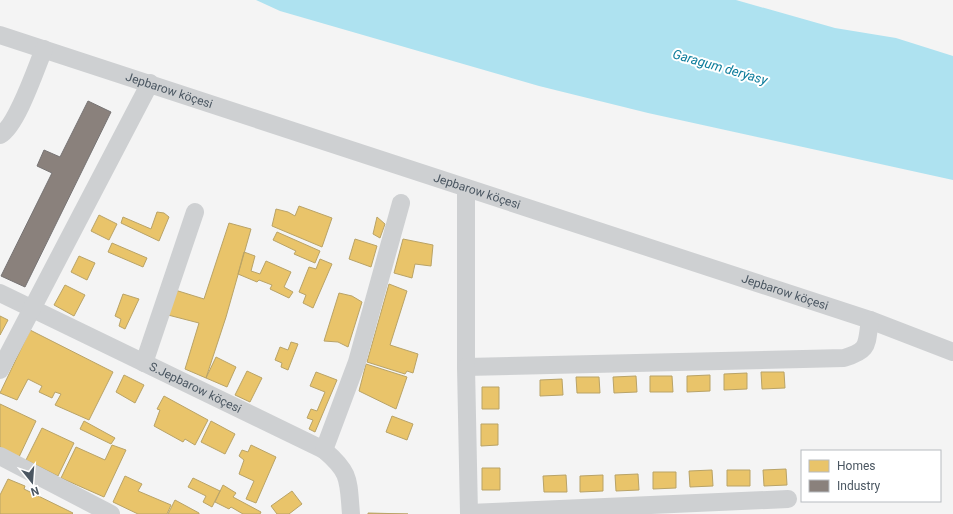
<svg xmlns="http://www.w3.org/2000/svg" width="953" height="514" font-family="Roboto,sans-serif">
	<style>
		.water { fill: #aee2f0 }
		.homes { fill: #e9c46a; stroke: #b9a367 }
		.industry { fill: #8a817c; stroke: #777474 }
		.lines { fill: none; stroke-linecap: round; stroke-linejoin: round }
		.minor { stroke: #ced0d2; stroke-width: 18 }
		.labels { text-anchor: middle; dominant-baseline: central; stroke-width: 4; stroke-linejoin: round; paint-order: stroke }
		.street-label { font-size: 12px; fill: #4a5661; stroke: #fff }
		.water-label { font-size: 13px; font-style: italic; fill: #0c7c9b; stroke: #fff }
	</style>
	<rect width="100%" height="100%" fill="#f4f4f4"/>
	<!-- water -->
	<path class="water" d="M 256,0 L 736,0 L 835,28 L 896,38 L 953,56 L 953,180 L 648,113 L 539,86 L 280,11 Z"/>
	<!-- homes -->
	<path class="homes" d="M 299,206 L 332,218 L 322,247 L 272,226 L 276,209 L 288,212 L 295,216 Z
		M 157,212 L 164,213 L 169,217 L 159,241 L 121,223 L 123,217 L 151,229 Z
		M 99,215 L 117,224 L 109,240 L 91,231 Z
		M 377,217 L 385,224 L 380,238 L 373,234 Z
		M 229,223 L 251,229 L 226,317 L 206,378 L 185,369 L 199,323 L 168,315 L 175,290 L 204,299 Z
		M 277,232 L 320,251 L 315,263 L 294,254 L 296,251 L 273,240 Z
		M 355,239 L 377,246 L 371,267 L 349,259 Z
		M 403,239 L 433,245 L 431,266 L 415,264 L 412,278 L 394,273 Z
		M 112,243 L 147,258 L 143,267 L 108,252 Z
		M 244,252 L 255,256 L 251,271 L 260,274 L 266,261 L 291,272 L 284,287 L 293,292 L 289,298 L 270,289 L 272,285 L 259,280 L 257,282 L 238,274 Z
		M 79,256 L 95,263 L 87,280 L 71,272 Z
		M 320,259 L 332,264 L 313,308 L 303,303 L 306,295 L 299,292 L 309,267 L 316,269 Z
		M 389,284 L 407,291 L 390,345 L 418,354 L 413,373 L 407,371 L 405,374 L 367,362 Z
		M 65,285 L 85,295 L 74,316 L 54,305 Z
		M 339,293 L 352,296 L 362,302 L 348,347 L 338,342 L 324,341 Z
		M 123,294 L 139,299 L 125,329 L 119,326 L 121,319 L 115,316 Z
		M 0,316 L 8,320 L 0,335 Z
		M 30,330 L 113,372 L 89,420 L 55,405 L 61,394 L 55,392 L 52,398 L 39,392 L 42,386 L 28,379 L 17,400 L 0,393 Z
		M 291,342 L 298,344 L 288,370 L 281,367 L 282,363 L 275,360 L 280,347 L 288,350 Z
		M 216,357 L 236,367 L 227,387 L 206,378 Z
		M 366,364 L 407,377 L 396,409 L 359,391 Z
		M 247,371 L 262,378 L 250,402 L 235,395 Z
		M 316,372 L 337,380 L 315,432 L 309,429 L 313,420 L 307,418 L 311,409 L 317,411 L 325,392 L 310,386 Z
		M 761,372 L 784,372 L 785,388 L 762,389 Z
		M 747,373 L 747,389 L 724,390 L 724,374 Z
		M 124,375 L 144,385 L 135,403 L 116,392 Z
		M 710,375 L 710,391 L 687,392 L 687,376 Z
		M 636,376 L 637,392 L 614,393 L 613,377 Z
		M 650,376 L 672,376 L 673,392 L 650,392 Z
		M 576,377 L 599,377 L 600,393 L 577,393 Z
		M 562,379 L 563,395 L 540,396 L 540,380 Z
		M 482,387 L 499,387 L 499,409 L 482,409 Z
		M 164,396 L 208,420 L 195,445 L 185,439 L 183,442 L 154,426 L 160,410 L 157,409 Z
		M 0,404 L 36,421 L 19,457 L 0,447 Z
		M 392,416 L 413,424 L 407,440 L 386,432 Z
		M 84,421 L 115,438 L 111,444 L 80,429 Z
		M 211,421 L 235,434 L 225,454 L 201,442 Z
		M 481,424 L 498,424 L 498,445 L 481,446 Z
		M 42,428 L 74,443 L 58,476 L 26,460 Z
		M 112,445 L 126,450 L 104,497 L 61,478 L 76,447 L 105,460 Z
		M 251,445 L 276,457 L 256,503 L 246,499 L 254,481 L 239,474 L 244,460 L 239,456 L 242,450 L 248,452 Z
		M 482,468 L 500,468 L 500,490 L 482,490 Z
		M 786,469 L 787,485 L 764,486 L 763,470 Z
		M 712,470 L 713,486 L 690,487 L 689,471 Z
		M 727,470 L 750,470 L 750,486 L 727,486 Z
		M 653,472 L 676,472 L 676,488 L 653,489 Z
		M 638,474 L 639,490 L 616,491 L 615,475 Z
		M 566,475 L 567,492 L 544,492 L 543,476 Z
		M 603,475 L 603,491 L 580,492 L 580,476 Z
		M 125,476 L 142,484 L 138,491 L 171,505 L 167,514 L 138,514 L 113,502 Z
		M 193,478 L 220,491 L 212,507 L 203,502 L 206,496 L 188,487 Z
		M 8,479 L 25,486 L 24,489 L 73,513 L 72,514 L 0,514 L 0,495 Z
		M 223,485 L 236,493 L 233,497 L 261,512 L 260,514 L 243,514 L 231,507 L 229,509 L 215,502 Z
		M 292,491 L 302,504 L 289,514 L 277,514 L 271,506 Z
		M 175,500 L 199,513 L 199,514 L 168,514 Z
		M 368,513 L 408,514 L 368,514 Z"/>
	<!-- industry -->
	<path class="industry" d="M 88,101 L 111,112 L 25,287 L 1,276 L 52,173 L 37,166 L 44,150 L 60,157 Z"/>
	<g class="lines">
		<!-- minor -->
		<g class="minor">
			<path id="s1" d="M 0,35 L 870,320 L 953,352"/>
			<path d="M 0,135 C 17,126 36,68 44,49"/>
			<path d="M 466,188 L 466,367 L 844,358 C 870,350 866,345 870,320"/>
			<path id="s2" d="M 0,293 L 324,450 C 351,473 348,480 351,514"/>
			<path d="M 144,363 L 195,212"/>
			<path d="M 466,367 L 469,514"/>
			<path d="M 0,370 L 150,83"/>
			<path d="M 324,450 L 357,362 L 401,203"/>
			<path d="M 0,456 L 111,514"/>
			<path d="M 469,513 L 788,499"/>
		</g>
	</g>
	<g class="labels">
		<!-- street labels -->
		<g class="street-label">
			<text stroke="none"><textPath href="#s1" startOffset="178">Jepbarow köçesi</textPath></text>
			<text stroke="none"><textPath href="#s1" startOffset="502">Jepbarow köçesi</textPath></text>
			<text stroke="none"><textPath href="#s1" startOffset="826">Jepbarow köçesi</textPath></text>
			<text stroke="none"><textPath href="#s2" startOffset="217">S.Jepbarow köçesi</textPath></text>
		</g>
		<!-- water labels -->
		<g class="water-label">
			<text transform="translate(720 67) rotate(16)">Garagum derýasy</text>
		</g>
	</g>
	<!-- legend -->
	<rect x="801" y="450" width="140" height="52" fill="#ffffff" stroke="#b7bbc0"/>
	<rect x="809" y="460" width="20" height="12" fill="#e9c46a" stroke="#b7bbc0"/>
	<text x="837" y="470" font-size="12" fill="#4a5661">Homes</text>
	<rect x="809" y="480" width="20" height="12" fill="#8a817c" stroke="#b7bbc0"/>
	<text x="837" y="490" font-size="12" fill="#4a5661">Industry</text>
	<!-- north arrow -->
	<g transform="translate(32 482) rotate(163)" stroke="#ffffff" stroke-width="3" paint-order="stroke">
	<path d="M0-3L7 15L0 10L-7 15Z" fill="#4a5661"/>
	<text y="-6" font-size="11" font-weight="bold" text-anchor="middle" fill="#4a5661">N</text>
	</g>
</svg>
